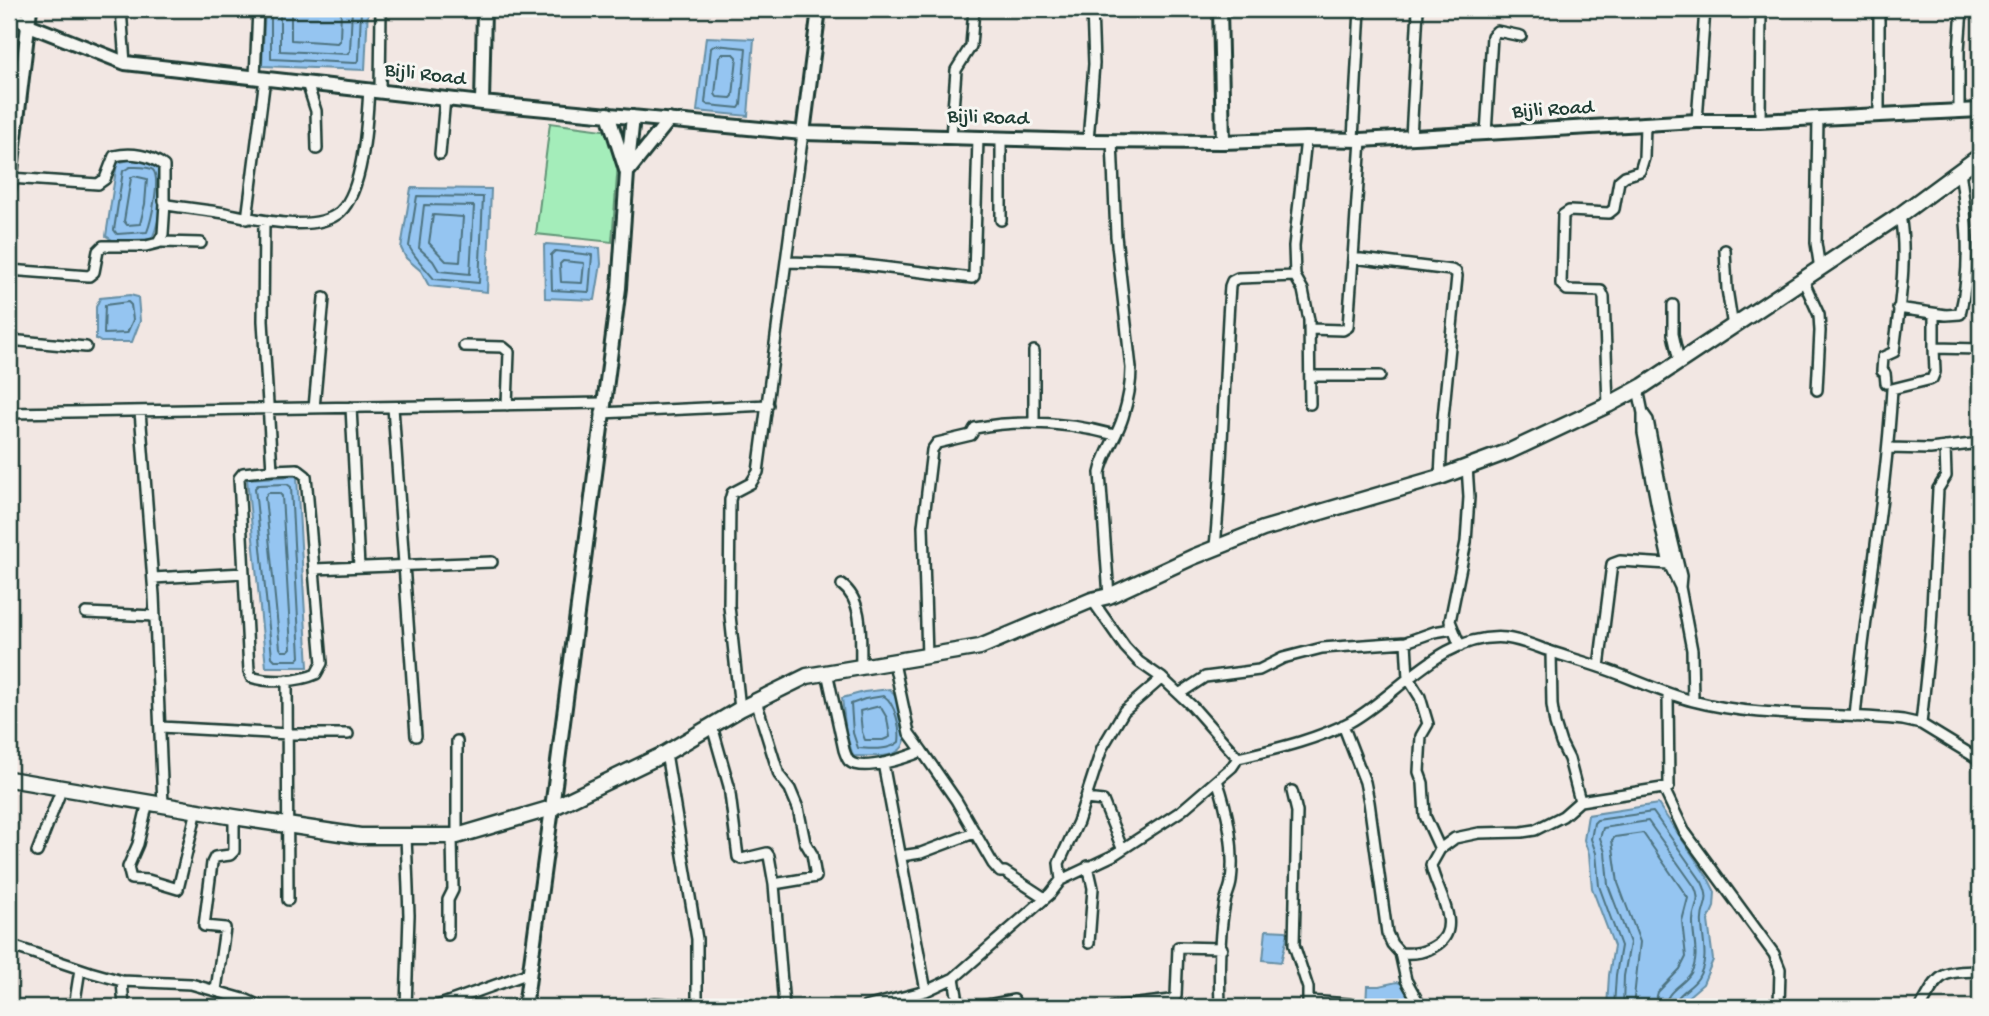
<svg xmlns="http://www.w3.org/2000/svg" width="1989" height="1016" font-family="'Gochi Hand',sans-serif">
	<style>
		.green { fill: #a4edba; stroke: #629577; stroke-width: 2 }
		.water { fill: #95c5f1; stroke: #668fa5; stroke-width: 2 }
		.lines { fill: none; stroke-linecap: round; stroke-linejoin: round }
		.shore { stroke: #4e7380; stroke-width: 2 }
		.minor-casing { stroke: #1f3d34; stroke-width: 14 }
		.tertiary-casing { stroke: #1f3d34; stroke-width: 18 }
		.secondary-casing { stroke: #1f3d34; stroke-width: 18 }
		.primary-casing { stroke: #1f3d34; stroke-width: 19 }
		.minor { stroke: #f6f6f2; stroke-width: 9 }
		.tertiary { stroke: #f6f6f2; stroke-width: 12 }
		.secondary { stroke: #f6f6f2; stroke-width: 12 }
		.primary { stroke: #f6f6f2; stroke-width: 14 }
		.labels { text-anchor: middle; dominant-baseline: central; stroke-width: 6; stroke-linejoin: round; paint-order: stroke }
		.street-label { font-size: 21px; fill: #1f3d34; stroke: #f6f6f2 }
	</style>
	<rect width="100%" height="100%" fill="#f2e7e3"/>
	<filter id="ink" filterUnits="userSpaceOnUse"><feTurbulence type="fractalNoise" baseFrequency=".0143" numOctaves="2"/><feDisplacementMap in="SourceGraphic" scale="14" xChannelSelector="R" yChannelSelector="G"/><feConvolveMatrix kernelMatrix="1 2 1 2 8 2 1 2 1" color-interpolation-filters="sRGB"/></filter>
	<g filter="url(#ink)">
		<!-- green -->
		<path class="green" d="M 550,123 L 610,131 L 619,150 L 612,242 L 536,234 Z"/>
		<!-- water -->
		<path class="water" d="M 265,9 L 368,9 L 365,70 L 262,66 Z
			M 706,37 L 754,39 L 748,116 L 697,111 Z
			M 129,160 C 137,160 149,159 156,164 C 171,174 158,225 152,239 L 114,241 L 106,236 L 117,163 Z
			M 411,188 L 491,189 L 487,292 L 429,286 L 421,271 L 406,258 L 401,248 Z
			M 546,244 L 600,248 L 601,264 L 595,300 L 545,298 L 544,246 Z
			M 130,295 L 138,297 L 140,321 L 132,342 L 101,342 L 96,339 L 96,307 L 100,298 Z
			M 297,476 L 308,667 L 266,667 L 247,479 Z
			M 890,689 C 898,699 901,711 904,724 C 913,762 879,756 853,756 L 846,733 L 842,698 L 864,692 Z
			M 1658,804 L 1708,878 L 1715,892 L 1714,907 L 1708,921 L 1713,960 L 1703,984 L 1676,1007 L 1607,1007 L 1609,975 L 1614,946 L 1592,888 L 1589,854 L 1584,840 L 1588,815 Z
			M 1266,930 L 1286,931 L 1288,933 L 1281,962 L 1263,960 Z
			M 1397,982 L 1406,985 L 1419,1007 L 1366,1007 L 1367,986 L 1379,986 Z"/>
		<g class="lines">
			<!-- shore -->
			<path class="shore" d="M 271,9 L 271,59 L 355,63 L 359,60 L 361,9
				M 280,9 L 280,51 L 347,54 L 350,51 L 352,9
				M 291,9 L 291,40 L 337,43 L 340,40 L 341,9
				M 715,45 L 746,48 L 741,105 L 739,108 L 708,105 L 705,103 L 711,48 Z
				M 722,54 L 734,54 L 737,57 L 733,96 L 731,98 L 717,97 L 715,94 L 719,57 Z
				M 130,167 C 136,167 148,166 153,170 C 161,178 151,222 147,232 L 117,234 L 114,230 L 123,171 Z
				M 134,176 L 147,179 L 145,204 L 140,224 L 127,225 L 124,221 L 131,178 Z
				M 417,196 L 483,197 L 479,283 L 434,279 C 427,270 413,256 409,246 Z
				M 424,205 L 474,206 L 470,274 L 439,271 L 433,261 L 419,248 Z
				M 433,215 L 463,217 L 460,262 L 446,261 L 429,243 Z
				M 555,251 L 592,255 L 589,292 L 552,290 L 551,255 Z
				M 563,261 L 584,263 L 582,283 L 561,282 L 560,264 Z
				M 128,302 L 131,305 L 133,320 L 127,333 L 104,334 L 105,305 Z
				M 287,484 L 291,487 L 300,657 L 297,660 L 275,660 L 272,657 L 255,488 L 258,485 Z
				M 268,493 L 279,493 L 282,496 L 291,648 L 288,651 L 282,651 L 280,648 L 265,497 Z
				M 884,696 C 895,703 901,729 899,742 C 888,751 872,749 858,748 L 853,733 L 851,704 L 865,699 Z
				M 880,706 L 887,718 L 890,737 L 883,740 L 865,740 L 862,732 L 860,711 Z
				M 1614,1007 L 1616,975 L 1621,946 L 1599,886 L 1596,853 L 1591,839 L 1594,823 L 1597,820 L 1653,812 L 1702,882 C 1713,905 1700,905 1702,924 C 1703,944 1709,960 1698,978 C 1691,989 1675,994 1674,1007
				M 1623,1007 L 1624,976 L 1630,943 L 1608,885 L 1605,852 L 1600,838 L 1603,828 L 1648,821 L 1694,886 C 1703,904 1692,907 1693,923 C 1693,941 1700,956 1691,973 C 1683,986 1666,990 1665,1007
				M 1633,1007 L 1640,942 L 1618,883 L 1612,840 L 1615,837 L 1643,833 L 1688,898 L 1682,921 L 1686,957 L 1680,969 L 1658,992 L 1654,1007"/>
			<defs>
				<path id="minor" d="M 121,9 L 125,63
					M 255,77 L 258,9
					M 307,83 L 316,111 L 317,149
					M 380,90 L 381,9
					M 1959,111 L 1959,50 L 1962,9
					M 1879,115 L 1879,9
					M 1818,118 L 1816,243 L 1820,269
					M 1697,121 L 1705,9
					M 1760,121 L 1761,9
					M 1486,134 L 1492,36 L 1497,31 L 1521,36
					M 951,137 L 956,70 L 971,46 L 974,9
					M 1001,138 L 1001,220
					M 1411,138 L 1418,9
					M 1306,139 L 1294,246 L 1295,276 L 1303,290 L 1309,320 L 1310,404
					M 1353,139 L 1360,9
					M 1361,140 L 1353,258 L 1451,270 L 1456,272 L 1457,276 L 1443,418 L 1440,477
					M 1088,141 L 1094,64 L 1092,9
					M 440,154 L 445,98
					M 10,178 L 98,184 L 105,179 L 114,156 C 131,152 151,155 164,166 L 164,201 L 167,205 C 186,208 206,210 225,213 C 255,219 315,234 340,212 C 364,190 367,120 369,89
					M 247,219 L 265,78
					M 264,222 L 263,321 L 272,470 L 243,473 L 239,478 L 249,671 L 251,677 C 269,683 299,682 316,674 L 322,663 L 306,476 L 297,469 L 272,470
					M 161,240 L 162,242 L 201,243
					M 1725,250 L 1727,289 L 1733,327
					M 788,262 L 856,264 L 972,278 L 974,276 L 978,138
					M 9,270 L 89,276 L 94,272 L 98,251 L 103,246 L 146,246 L 158,243 L 163,234 L 165,203
					M 1803,280 L 1819,315 L 1820,331 L 1817,390
					M 1673,305 L 1673,334 L 1679,361
					M 1898,308 L 1946,315 L 1960,314 C 1972,267 1967,218 1960,171
					M 1934,314 L 1934,348
					M 1309,329 L 1343,330 L 1348,327 L 1353,258
					M 9,340 L 86,347
					M 464,346 L 503,347 L 509,352 L 507,405
					M 1034,351 L 1034,423
					M 1310,376 L 1380,376
					M 1886,383 L 1885,373 L 1882,371 L 1883,357 L 1894,352 C 1899,307 1908,260 1900,215
					M 1638,389 L 1643,413 L 1643,433 L 1662,533 L 1669,564 L 1680,587
					M 1608,405 L 1604,297 L 1601,291 L 1567,290 L 1561,284 L 1563,215 L 1569,211 L 1609,213 L 1614,209 L 1619,181 L 1625,176 L 1640,171 L 1644,158 L 1645,124
					M 351,407 L 359,567
					M 393,407 L 416,736
					M 314,408 L 324,298
					M 140,411 L 154,595 L 163,804
					M 9,413 L 603,403
					M 601,413 L 768,405
					M 1643,413 L 1648,420 L 1665,509 L 1681,576 L 1680,587 L 1692,650 L 1693,701 C 1761,719 1833,712 1903,720 L 1921,724 L 1980,760
					M 1888,448 L 1930,449 L 1980,443
					M 1215,547 C 1223,460 1224,373 1230,286 L 1232,281 L 1238,278 L 1295,276
					M 314,569 L 492,562
					M 153,578 L 244,573
					M 842,585 C 865,602 860,640 861,666
					M 1109,596 L 1100,473 C 1104,453 1117,437 1123,417 C 1128,401 1131,385 1131,368 L 1116,236 L 1112,141
					M 1092,600 L 1125,647 L 1139,662 L 1162,678 L 1193,707 L 1238,758
					M 86,613 L 155,616
					M 1406,642 L 1408,678 L 1420,697 L 1428,724 L 1421,736 L 1419,772 L 1423,783 L 1425,816 L 1440,849
					M 1460,646 L 1450,621 L 1466,542 L 1469,497 L 1467,466
					M 1551,652 L 1552,705 L 1555,724 L 1561,743 L 1569,759 L 1580,801
					M 927,657 L 923,526 L 932,450 L 937,443 L 971,435 L 975,428 C 1022,419 1070,423 1115,435
					M 1599,667 L 1612,564 L 1620,561 L 1669,564
					M 827,672 L 844,750 C 845,753 847,759 849,761 C 862,773 908,757 922,751 L 909,733 L 894,663
					M 287,680 L 288,900
					M 1179,694 L 1205,677 L 1259,670 L 1283,658 L 1322,648 L 1406,642 L 1434,632 L 1452,629
					M 756,701 L 779,775 L 790,789 L 798,808 L 805,842 L 812,854 L 816,877 L 774,884
					M 740,709 L 729,606 L 730,500 L 732,493 L 751,483 L 758,472 L 803,133
					M 1855,717 C 1865,607 1886,498 1892,389 L 1932,379 L 1935,372 L 1934,348 L 1980,349
					M 1921,724 L 1931,628 L 1938,489 L 1946,476 L 1945,447
					M 1343,725 L 1365,782 L 1369,802 L 1387,933 L 1392,944 L 1400,953 C 1415,954 1425,953 1438,944 C 1464,926 1434,887 1431,865 L 1440,849 L 1455,838 L 1479,833 L 1522,832 L 1535,830 L 1563,816 L 1580,801 L 1669,787 L 1668,695
					M 712,726 L 729,786 L 738,857 L 742,859 L 767,853 L 769,856 L 774,884 L 784,1007
					M 161,727 L 289,734 L 348,734
					M 457,741 L 457,836
					M 922,751 L 956,800 L 993,864 L 1000,872 L 1005,872 L 1045,898
					M 666,753 L 697,939 L 697,1007
					M 883,763 L 926,991
					M 1217,780 C 1228,811 1235,849 1231,882 C 1230,890 1226,896 1225,903 C 1219,932 1219,978 1220,1007
					M 1664,789 L 1684,831 L 1774,954 L 1780,969 L 1779,1007
					M 1292,791 L 1297,812 L 1294,945 L 1308,988 L 1308,1007
					M 1086,799 L 1103,801 L 1122,848
					M 148,802 L 138,844 L 128,867 L 131,879 L 148,880 L 178,889 L 197,810
					M 37,852 L 62,788
					M 901,856 L 921,853 L 974,833
					M 1088,866 L 1093,888 L 1089,943
					M 1061,880 L 1059,863 L 1078,822 L 1102,748 L 1124,711 L 1162,678
					M 448,935 L 448,900 L 453,890 L 452,836
					M 9,945 L 90,972 L 122,981 L 191,984 L 247,1000 L 262,1007
					M 1400,953 L 1406,980 L 1421,1007
					M 954,978 L 959,1007
					M 122,981 L 124,1007
					M 216,990 L 225,928 L 204,926 L 212,863 L 215,857 L 230,855 L 234,851 L 234,817
					M 1308,1001 L 1349,1004 L 1352,1007
					M 74,1007 L 80,969
					M 406,1007 L 409,915 L 406,836
					M 434,1007 L 529,973
					M 634,1007 L 655,1003 L 708,1007
					M 865,1007 L 926,991 L 954,978 L 1050,894 L 1061,880 L 1112,856 L 1181,811 L 1232,767 L 1238,758 C 1275,749 1316,740 1350,722 C 1400,694 1442,632 1506,638 C 1522,640 1537,647 1552,652 C 1570,658 1589,663 1608,670 C 1636,680 1663,693 1693,701
					M 977,1007 L 1014,1000 L 1015,1007
					M 1113,1007 L 1171,1000 L 1176,996 L 1178,947 L 1222,948
					M 1921,1007 C 1940,972 1941,972 1980,971"/>
				<path id="tertiary" d="M 1220,9 L 1223,142
					M 9,13 L 29,25 L 125,63 L 482,103 L 803,133 L 1088,141 L 1223,142 L 1306,139 L 1361,140 L 1697,121 L 1760,121 L 1980,110
					M 482,103 L 484,9
					M 608,114 L 626,170
					M 803,133 L 819,9
					M 629,170 L 669,120
					M 9,188 L 30,9
					M 552,808 L 619,288 L 627,173 L 633,117"/>
				<path id="secondary" d="M 525,1007 L 552,808"/>
				<path id="primary" d="M 9,779 L 234,817 L 360,836 L 457,836 L 552,808 L 666,753 L 740,709 L 807,676 L 980,647 L 1092,600 L 1109,596 L 1193,557 L 1263,529 L 1440,477 L 1510,451 L 1608,405 L 1643,386 L 1900,215 L 1980,156"/>
			</defs>
			<!-- minor casing -->
			<use href="#minor" class="minor-casing"/>
			<!-- tertiary casing -->
			<use href="#tertiary" class="tertiary-casing"/>
			<!-- secondary casing -->
			<use href="#secondary" class="secondary-casing"/>
			<!-- primary casing -->
			<use href="#primary" class="primary-casing"/>
			<!-- minor -->
			<use href="#minor" class="minor"/>
			<!-- tertiary -->
			<use href="#tertiary" class="tertiary"/>
			<!-- secondary -->
			<use href="#secondary" class="secondary"/>
			<!-- primary -->
			<use href="#primary" class="primary"/>
		</g>
	</g>
	<g class="labels">
		<!-- street labels -->
		<g class="street-label">
			<text transform="translate(425 76) rotate(7)">Bijli Road</text>
			<text transform="translate(1553 111) rotate(-3)">Bijli Road</text>
			<text transform="translate(988 119) rotate(2)">Bijli Road</text>
		</g>
	</g>
	<!-- margin -->
	<rect width="1989" height="1016" fill="none" stroke="#f6f6f2" stroke-width="35"/>
	<rect x="18" y="18" width="1954" height="981" fill="none" stroke="#1f3d34" stroke-width="2.5" filter="url(#ink)"/>
</svg>
